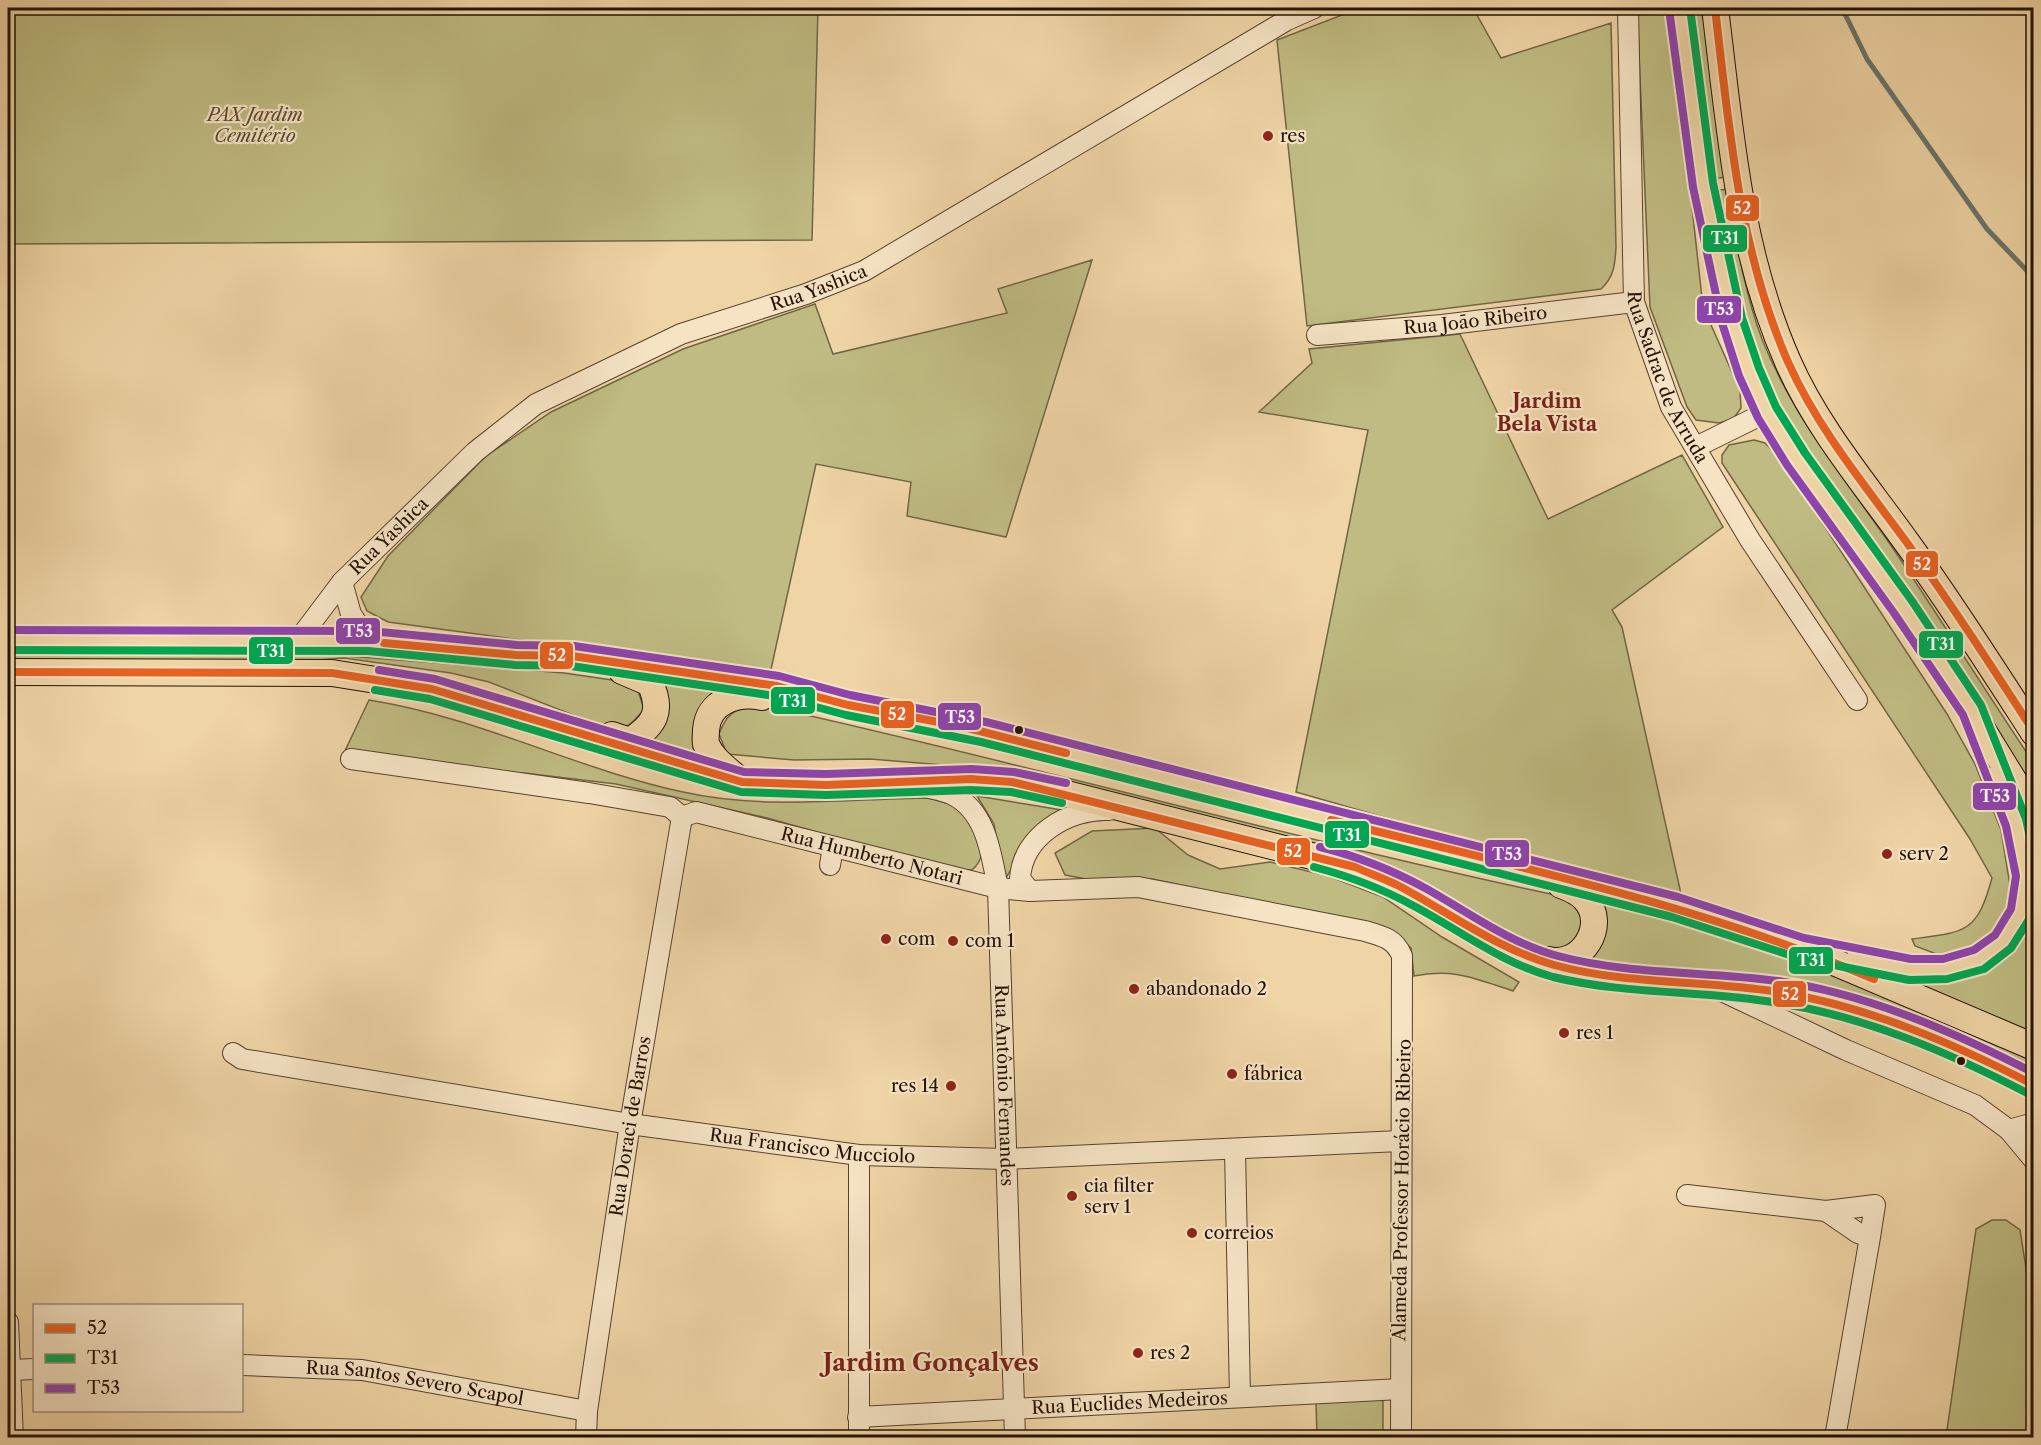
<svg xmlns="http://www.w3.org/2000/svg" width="2041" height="1445" font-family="'Libre Caslon Text',serif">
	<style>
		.green { fill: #bfbb82; stroke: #716644; stroke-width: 1.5 }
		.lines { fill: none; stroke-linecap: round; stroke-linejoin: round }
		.stream { stroke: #6a756a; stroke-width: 5 }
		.minor-casing { stroke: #56422e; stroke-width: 22 }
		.major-casing { stroke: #231106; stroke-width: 28 }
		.minor { stroke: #f5e3c4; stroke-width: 20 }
		.major { stroke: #efd4a5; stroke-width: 26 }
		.bus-1-casing { stroke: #f5e3c4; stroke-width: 12 }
		.bus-2-casing { stroke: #f5e3c4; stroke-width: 12 }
		.bus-3-casing { stroke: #f5e3c4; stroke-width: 12 }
		.bus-1 { stroke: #e86121; stroke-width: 8 }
		.bus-2 { stroke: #00a651; stroke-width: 8 }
		.bus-3 { stroke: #8e44ad; stroke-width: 8 }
		.poi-dot { fill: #8f2418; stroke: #f5e3c4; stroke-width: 2 }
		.bus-dot { fill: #231106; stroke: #f5e3c4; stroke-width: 2 }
		.labels { text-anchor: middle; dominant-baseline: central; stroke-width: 4.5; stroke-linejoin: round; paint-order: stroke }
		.park-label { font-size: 18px; font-style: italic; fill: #5a4c31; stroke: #f5e3c4 }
		.poi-label { font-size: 18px; fill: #231106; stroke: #f5e3c4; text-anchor: start }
		.street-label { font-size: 18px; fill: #231106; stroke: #f5e3c4 }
		.neighbourhood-label { font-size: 20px; font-weight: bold; fill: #7a1f14; stroke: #f5e3c4 }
		.district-label { font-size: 24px; font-weight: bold; fill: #7a1f14; stroke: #f5e3c4 }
		.line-badge { stroke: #f5e3c4; stroke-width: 2 }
		.badge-label { font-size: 16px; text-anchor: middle; font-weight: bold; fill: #fff }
	</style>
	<rect width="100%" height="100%" fill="#efd4a5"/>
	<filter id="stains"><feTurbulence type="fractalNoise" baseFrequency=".00333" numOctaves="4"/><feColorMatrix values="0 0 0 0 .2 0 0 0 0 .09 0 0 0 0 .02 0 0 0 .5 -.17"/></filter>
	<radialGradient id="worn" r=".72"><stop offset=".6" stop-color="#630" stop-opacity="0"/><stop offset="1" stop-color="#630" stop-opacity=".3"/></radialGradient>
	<!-- green -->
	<path class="green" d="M 8,8 L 818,8 L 812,240 L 8,244 Z
		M 1360,8 L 1473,8 L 1501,58 L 1611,23 L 1616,247 C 1615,265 1614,277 1601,289 L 1307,326 L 1277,40 Z
		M 1637,8 L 1670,8 L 1703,307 L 1740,390 L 1741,408 L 1733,419 L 1719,423 L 1696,420 L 1687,407 L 1650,307 Z
		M 1689,8 L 1704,8 L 1727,177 L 1710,179 Z
		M 1727,189 C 1736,239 1744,291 1762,339 C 1792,415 1844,478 1890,544 C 1937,613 1981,684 2027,753 L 2033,764 L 2033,795 L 1880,559 L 1803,447 L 1775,398 L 1752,350 L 1712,191 Z
		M 1092,260 L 1006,537 L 907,516 L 911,482 L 816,464 L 770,674 L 388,622 L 367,611 L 361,597 L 388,556 L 486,456 L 551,412 L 683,349 L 815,304 L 833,354 L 1007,313 L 998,289 Z
		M 1460,334 L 1548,519 L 1682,455 L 1723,527 L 1612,610 L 1622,627 L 1683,903 L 1296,792 L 1368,430 L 1259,412 L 1312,363 L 1309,349 Z
		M 1754,440 L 1765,443 L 1780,458 L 1947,714 L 1975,764 L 2001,830 L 2012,898 L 2005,920 L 1991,939 L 1971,952 L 1947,958 L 1915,946 L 1912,939 C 1966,932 1977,933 1992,878 L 1970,839 L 1722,463 L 1722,455 L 1729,445 Z
		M 8,652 L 296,652 L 564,673 L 626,682 L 638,691 L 644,709 C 634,722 627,730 609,729 L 489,682 L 451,673 L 344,658 L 292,662 L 8,663 Z
		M 662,680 L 714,689 L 694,722 L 699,758 L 649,745 L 661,727 Z
		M 369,700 C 478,717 576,769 683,792 C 764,810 846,799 928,798 C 936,800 945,802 951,805 C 975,817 995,850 972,870 L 952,870 L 767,818 L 616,784 L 524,773 L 488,774 L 344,753 Z
		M 757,704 C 1026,763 1291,839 1560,896 C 1573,901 1578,909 1583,922 L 1572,948 L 1540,950 L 1454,909 L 993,769 L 870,759 L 794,760 L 727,754 L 719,734 C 728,711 734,711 757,704 Z
		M 977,796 L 1062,810 L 1025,847 L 1004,881 L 994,824 Z
		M 1155,828 L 1188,855 L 1220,869 L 1270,862 L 1328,876 L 1383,897 L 1442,937 L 1519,982 L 1513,991 C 1476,979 1454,968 1414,976 L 1411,948 L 1399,937 L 1361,924 L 1152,879 L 1102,882 L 1065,875 L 1055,853 L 1092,831 Z
		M 1598,893 L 1752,942 L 1937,1016 L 2033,1061 L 2033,1077 L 1923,1025 L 1587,960 C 1606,936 1613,922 1598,893 Z
		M 2033,906 L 2033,1035 L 2004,1020 L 1892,979 C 1956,981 2016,982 2033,906 Z
		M 1992,1220 L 2006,1220 L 2020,1230 L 2028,1281 L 2033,1292 L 2033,1437 L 1946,1437 L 1976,1229 Z
		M 1376,1398 L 1383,1401 L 1383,1436 L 1317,1437 L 1316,1402 Z"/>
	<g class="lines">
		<!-- stream -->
		<path class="stream" d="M 1842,8 L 1867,59 L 1987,229 L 2034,278"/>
		<defs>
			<g id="minor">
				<path id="s1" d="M 1628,8 L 1634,302 L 1671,407 L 1750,540 L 1857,700"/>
				<path id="s2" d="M 1317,335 L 1442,325 L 1634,302"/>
				<path d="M 1696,447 L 1767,412"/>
				<path d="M 342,582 L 351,614 L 369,641"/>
				<path id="s3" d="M 296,643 L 342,582 L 475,452 L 536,404 L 681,334 L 806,294 L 864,271 L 1287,20 L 1314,8"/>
				<path d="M 351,759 L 589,793 L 670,807 L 682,817"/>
				<path id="s4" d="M 921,786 C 931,789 944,790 953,795 C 987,812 991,855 998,888 L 1015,1438"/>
				<path id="s5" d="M 682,817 L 696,812 L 998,888 L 1030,891 L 1138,887 L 1365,931 C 1383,936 1395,939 1402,956 L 1401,1438"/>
				<path d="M 830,865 L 833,847"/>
				<path d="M 1030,891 L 1020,879 C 1022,836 1069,808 1109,810"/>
				<path d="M 1724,992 L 1846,1050 L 1975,1105 L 2009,1130 L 2034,1160"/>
				<path id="s6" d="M 233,1053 L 242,1059 L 630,1124 L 859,1155 L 1005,1159 L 1400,1141"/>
				<path d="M 2009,1130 L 2034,1123"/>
				<path d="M 1235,1149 L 1240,1397"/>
				<path d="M 859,1155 L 859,1438"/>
				<path d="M 1687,1195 L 1826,1211"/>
				<path d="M 8,1322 L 13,1438"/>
				<path id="s7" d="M 242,1365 L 362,1370 L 587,1411"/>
				<path d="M 11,1370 L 34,1369"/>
				<path id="s8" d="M 858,1417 L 1401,1389"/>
				<path id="s9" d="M 586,1438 L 587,1411 L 629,1130 L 682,817"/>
				<path d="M 1835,1438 L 1870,1237 L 1875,1205 L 1826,1211 L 1858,1233 L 1870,1237"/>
			</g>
			<path id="major" d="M 1679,8 C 1690,87 1700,166 1715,245 C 1724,288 1733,331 1749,372 C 1783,458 1850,531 1903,606 C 1950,673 1990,744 2034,813
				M 1715,8 C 1730,128 1738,249 1788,362 C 1816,426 1864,483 1905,540 C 1950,602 1992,668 2034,733
				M 8,640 L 369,641 L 516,655 L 572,656 L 777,686 L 848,705 L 983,732 L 1675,907 L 1801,948 L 2034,1047
				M 8,672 L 332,673 L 432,689 L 742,782 L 826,785 L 971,779 L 1012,782 L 1055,791 L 1355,867 C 1370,874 1386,879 1401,887 C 1451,914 1498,950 1554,965 C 1627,985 1704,981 1778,992 C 1866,1006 1956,1043 2034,1085
				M 612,735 L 630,741 C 655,725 663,711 650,683 L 622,671
				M 738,779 C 727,769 712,759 706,744 C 705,740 706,735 706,730 C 708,701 737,692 762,697
				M 1549,960 C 1581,968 1609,925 1585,899 C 1579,892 1569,888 1561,885
				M 1859,960 C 1915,971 1977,983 2013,927 C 2022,912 2028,892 2026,875 C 2023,841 2010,809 1998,778"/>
		</defs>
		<!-- minor casing -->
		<use href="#minor" class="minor-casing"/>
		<!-- major casing -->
		<use href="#major" class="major-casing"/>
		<!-- minor -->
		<use href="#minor" class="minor"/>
		<!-- major -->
		<use href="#major" class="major"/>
		<defs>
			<path id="bus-1" d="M 1715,8 C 1729,128 1739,250 1788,362 C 1817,427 1863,483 1905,540 C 1950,602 1992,667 2034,732
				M 384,643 L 516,655 L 572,656 L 777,686 L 848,705 L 960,726 L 1066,753
				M 8,672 L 332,673 L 432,689 L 742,782 L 826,785 L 971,779 L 1012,782 L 1355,867 C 1370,874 1386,879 1401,887 C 1451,914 1498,949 1554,965 C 1627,985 1704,980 1779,992 C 1869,1007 1953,1043 2034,1085
				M 1331,820 C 1514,866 1700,905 1874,979"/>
			<path id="bus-2" d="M 1690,8 L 1713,183 L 1742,318 L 1759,368 L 1776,407 L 1805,453 L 1912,601 L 1981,705 L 2026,819 L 2034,856
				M 8,650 L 368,651 L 515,665 L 571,666 L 775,696 L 846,715 L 981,742 L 1672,917 L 1799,958 L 1909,980 L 1947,979 L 1984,969 L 2011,948 L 2030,918 L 2034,902
				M 375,690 L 430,699 L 741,792 L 826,795 L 971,790 L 1011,792 L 1062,803
				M 1314,867 C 1348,876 1381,888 1412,905 C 1458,929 1501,963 1553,977 C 1627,995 1704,990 1778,1003 C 1867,1017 1950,1053 2029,1094"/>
			<path id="bus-3" d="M 8,630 L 370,631 L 517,645 L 574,646 L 779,676 L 850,695 L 986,722 L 1678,897 L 1804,938 L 1911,959 L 1943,959 L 1974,950 L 1995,935 L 2011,909 L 2016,876 L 2006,826 L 1963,715 L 1894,613 L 1787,465 L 1758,418 L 1739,376 L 1722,323 L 1693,187 L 1669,9
				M 379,670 L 435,679 L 744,772 L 826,774 L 972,769 L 1014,772 L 1066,783
				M 1320,847 C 1356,856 1392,870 1425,888 C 1468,912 1509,943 1558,956 C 1630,975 1705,971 1778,981 C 1868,994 1954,1032 2034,1073"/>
		</defs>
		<!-- bus-1 casing -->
		<use href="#bus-1" class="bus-1-casing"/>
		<!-- bus-2 casing -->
		<use href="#bus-2" class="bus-2-casing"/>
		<!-- bus-3 casing -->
		<use href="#bus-3" class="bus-3-casing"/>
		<!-- bus-1 -->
		<use href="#bus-1" class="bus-1"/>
		<!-- bus-2 -->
		<use href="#bus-2" class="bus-2"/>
		<!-- bus-3 -->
		<use href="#bus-3" class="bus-3"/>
	</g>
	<!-- markers -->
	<g class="poi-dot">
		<circle cx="1268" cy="136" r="6"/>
		<circle cx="1887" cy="854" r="6"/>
		<circle cx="886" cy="939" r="6"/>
		<circle cx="953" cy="941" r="6"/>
		<circle cx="1134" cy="989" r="6"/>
		<circle cx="1564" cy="1033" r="6"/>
		<circle cx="1232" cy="1074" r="6"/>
		<circle cx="951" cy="1086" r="6"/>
		<circle cx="1072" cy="1196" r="6"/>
		<circle cx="1192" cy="1233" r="6"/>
		<circle cx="1138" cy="1353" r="6"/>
	</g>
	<g class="bus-dot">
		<circle cx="1019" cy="730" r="5"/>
		<circle cx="1961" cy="1061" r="5"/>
	</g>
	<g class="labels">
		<!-- park labels -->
		<g class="park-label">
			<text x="255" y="115">PAX Jardim<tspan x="255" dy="21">Cemitério</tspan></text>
		</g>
		<!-- poi labels -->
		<g class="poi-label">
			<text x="1280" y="136">res</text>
			<text x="1899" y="854">serv 2</text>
			<text x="898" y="939">com</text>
			<text x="965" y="941">com 1</text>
			<text x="1146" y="989">abandonado 2</text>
			<text x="1576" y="1033">res 1</text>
			<text x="1244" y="1074">fábrica</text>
			<text x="939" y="1086" text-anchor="end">res 14</text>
			<text x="1084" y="1186">cia filter<tspan x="1084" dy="21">serv 1</tspan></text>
			<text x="1204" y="1233">correios</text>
			<text x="1150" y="1353">res 2</text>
		</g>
		<!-- street labels -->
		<g class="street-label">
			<text stroke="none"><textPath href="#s3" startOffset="646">Rua Yashica</textPath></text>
			<text stroke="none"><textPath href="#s2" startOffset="159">Rua Joāo Ribeiro</textPath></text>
			<text stroke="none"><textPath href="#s1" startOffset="376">Rua Sadrac de Arruda</textPath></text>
			<text stroke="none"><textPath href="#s3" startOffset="142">Rua Yashica</textPath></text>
			<text stroke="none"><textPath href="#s5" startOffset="196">Rua Humberto Notari</textPath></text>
			<text stroke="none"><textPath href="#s4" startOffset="338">Rua Antônio Fernandes</textPath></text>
			<text stroke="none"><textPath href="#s9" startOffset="315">Rua Doraci de Barros</textPath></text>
			<text stroke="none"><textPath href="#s6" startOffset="588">Rua Francisco Mucciolo</textPath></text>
			<text transform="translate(1402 1190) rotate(-89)">Alameda Professor Horácio Ribeiro</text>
			<text stroke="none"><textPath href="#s7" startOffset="174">Rua Santos Severo Scapol</textPath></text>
			<text stroke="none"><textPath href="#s8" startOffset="272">Rua Euclides Medeiros</textPath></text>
		</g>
		<!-- neighbourhood labels -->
		<g class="neighbourhood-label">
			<text x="1547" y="401">Jardim<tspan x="1547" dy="23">Bela Vista</tspan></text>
		</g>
		<!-- district labels -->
		<g class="district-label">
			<text x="931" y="1362">Jardim Gonçalves</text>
		</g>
	</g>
	<g class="line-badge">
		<rect x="1725" y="194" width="35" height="28" rx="6" fill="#e86121"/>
		<rect x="1702" y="224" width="46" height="29" rx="6" fill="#00a651"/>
		<rect x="1696" y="295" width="46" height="29" rx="6" fill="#8e44ad"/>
		<rect x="1905" y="550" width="34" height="28" rx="6" fill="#e86121"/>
		<rect x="335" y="617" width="46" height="28" rx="6" fill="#8e44ad"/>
		<rect x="1918" y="630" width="46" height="29" rx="6" fill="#00a651"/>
		<rect x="248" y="636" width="46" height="29" rx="6" fill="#00a651"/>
		<rect x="539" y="641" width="35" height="29" rx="6" fill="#e86121"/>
		<rect x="770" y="686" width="46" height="29" rx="6" fill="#00a651"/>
		<rect x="880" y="700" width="35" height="29" rx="6" fill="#e86121"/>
		<rect x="937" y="702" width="45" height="29" rx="6" fill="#8e44ad"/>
		<rect x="1972" y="782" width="45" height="29" rx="6" fill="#8e44ad"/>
		<rect x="1324" y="820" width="46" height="29" rx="6" fill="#00a651"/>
		<rect x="1276" y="837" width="35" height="29" rx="6" fill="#e86121"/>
		<rect x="1484" y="839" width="46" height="29" rx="6" fill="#8e44ad"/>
		<rect x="1788" y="946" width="46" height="29" rx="6" fill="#00a651"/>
		<rect x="1772" y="980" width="35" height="28" rx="6" fill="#e86121"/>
	</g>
	<g class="badge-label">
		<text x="1742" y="214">52</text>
		<text x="1725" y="244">T31</text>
		<text x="1719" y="315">T53</text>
		<text x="1922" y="570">52</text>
		<text x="358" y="637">T53</text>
		<text x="1941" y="650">T31</text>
		<text x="271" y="657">T31</text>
		<text x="557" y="661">52</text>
		<text x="793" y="707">T31</text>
		<text x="897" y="720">52</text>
		<text x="960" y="723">T53</text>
		<text x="1995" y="802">T53</text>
		<text x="1347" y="841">T31</text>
		<text x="1293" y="857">52</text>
		<text x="1507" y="860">T53</text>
		<text x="1811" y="966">T31</text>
		<text x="1790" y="1000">52</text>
	</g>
	<!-- margin -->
	<rect width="2041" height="1445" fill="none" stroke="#efd4a5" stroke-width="30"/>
	<rect x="9" y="9" width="2023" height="1427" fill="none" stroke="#231106" stroke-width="3"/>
	<rect x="15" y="15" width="2011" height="1415" fill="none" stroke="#231106" stroke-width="1.5"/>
	<!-- legend -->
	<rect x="33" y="1304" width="210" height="108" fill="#f5e3c4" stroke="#a18f78" stroke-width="1.5"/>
	<rect x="45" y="1324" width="30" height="9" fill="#e86121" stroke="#a18f78" stroke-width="1.5"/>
	<text x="87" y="1334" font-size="18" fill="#231106">52</text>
	<rect x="45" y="1354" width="30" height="9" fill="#00a651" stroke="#a18f78" stroke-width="1.5"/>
	<text x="87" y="1364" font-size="18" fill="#231106">T31</text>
	<rect x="45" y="1384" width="30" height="9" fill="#8e44ad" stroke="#a18f78" stroke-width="1.5"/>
	<text x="87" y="1394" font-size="18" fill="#231106">T53</text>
	<rect width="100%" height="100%" filter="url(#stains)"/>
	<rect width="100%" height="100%" fill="url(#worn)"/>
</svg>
